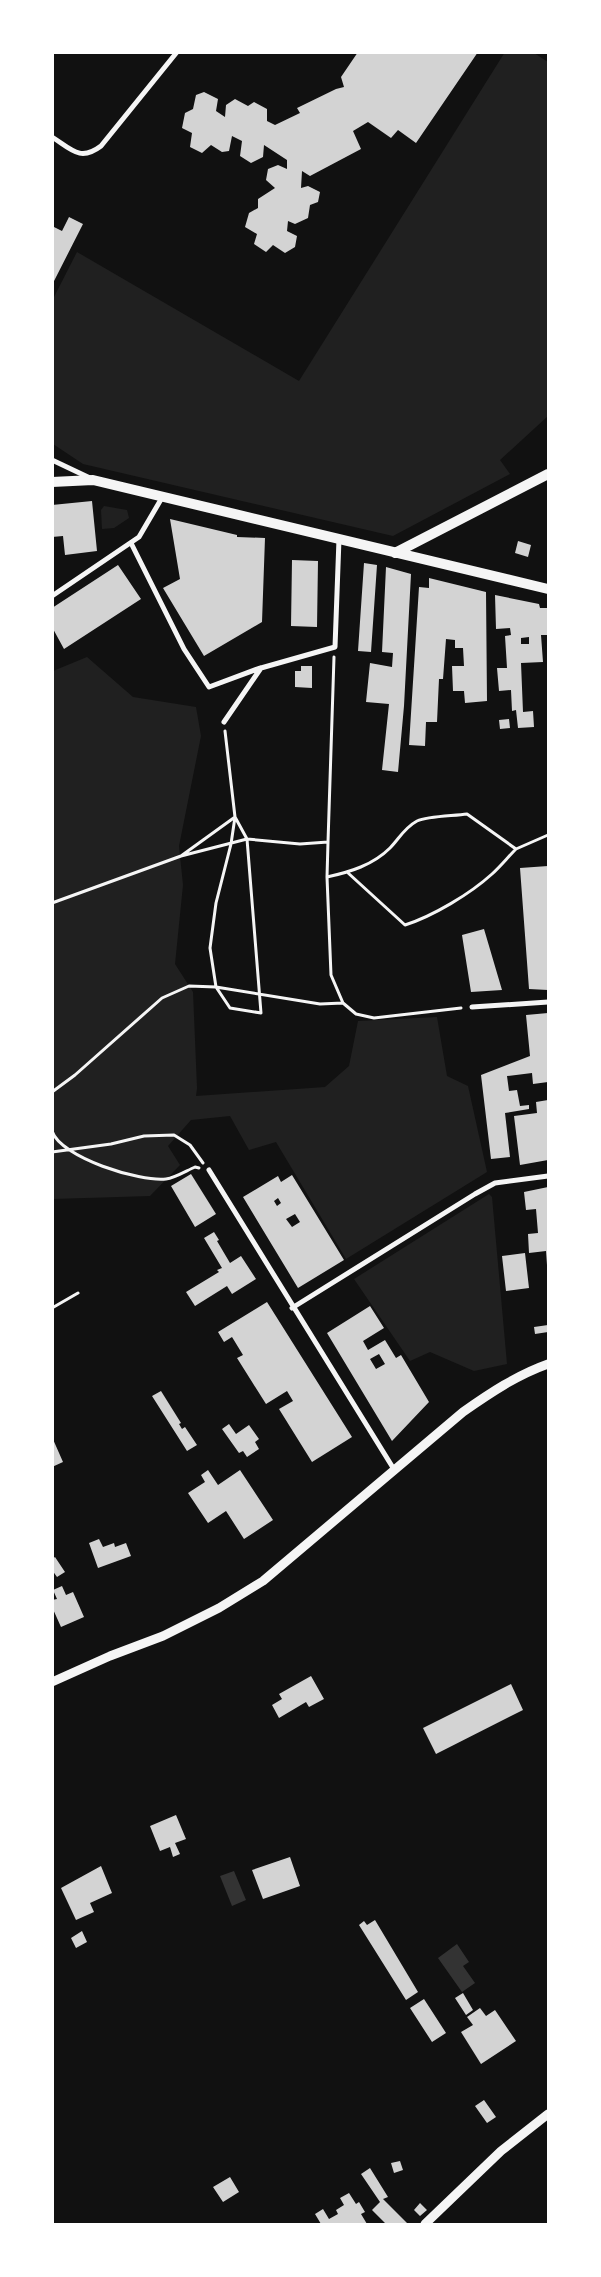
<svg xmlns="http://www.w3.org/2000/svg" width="601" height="2277" font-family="'PT Sans',sans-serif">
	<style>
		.green { fill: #202020 }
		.water { fill: #333 }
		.building { fill: #d3d3d3; fill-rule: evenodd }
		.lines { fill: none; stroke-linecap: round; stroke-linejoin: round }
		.path { stroke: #f5f5f5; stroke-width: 3 }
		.minor { stroke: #f5f5f5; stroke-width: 5 }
		.tertiary { stroke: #f5f5f5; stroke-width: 9 }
		.secondary { stroke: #f5f5f5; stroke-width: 10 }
	</style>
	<rect width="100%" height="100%" fill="#111"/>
	<!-- green -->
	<path class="green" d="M 505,52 L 534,53 L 548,62 L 548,416 L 500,460 L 510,474 L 393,536 L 83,464 L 53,444 L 53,299 L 77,252 L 299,381 Z
		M 104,506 L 127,510 L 129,518 L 114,528 L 102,529 L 101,510 Z
		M 87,657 L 133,697 L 196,707 L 201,736 L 179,846 L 183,885 L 175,964 L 193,992 L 197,1088 L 196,1096 L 325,1087 L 349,1066 L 358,1021 L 437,1017 L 447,1076 L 468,1086 L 487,1172 L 346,1259 L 276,1142 L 249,1150 L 230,1116 L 191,1120 L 168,1146 L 180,1165 L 150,1196 L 53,1199 L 53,671 Z
		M 489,1194 L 492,1197 L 507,1364 L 474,1371 L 430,1352 L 410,1361 L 354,1279 Z"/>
	<!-- water -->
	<path class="water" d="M 234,1871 L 246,1900 L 232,1906 L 220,1876 Z
		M 457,1944 L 469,1962 L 463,1966 L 475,1983 L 462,1992 L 438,1958 Z"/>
	<!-- building -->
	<path class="building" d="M 358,52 L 478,52 L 416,143 L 398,130 L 391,138 L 368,122 L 353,131 L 361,149 L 310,176 L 302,171 L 301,188 L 308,186 L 320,192 L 318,202 L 310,205 L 308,218 L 295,224 L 288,221 L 287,231 L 297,236 L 295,247 L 285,253 L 273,245 L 266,252 L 254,244 L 257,234 L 245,227 L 249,213 L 258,208 L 258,199 L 275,188 L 266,180 L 268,169 L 278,165 L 287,169 L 287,160 L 264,145 L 263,157 L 251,163 L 240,156 L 242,141 L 232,136 L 229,151 L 222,152 L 211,145 L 202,153 L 190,147 L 192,133 L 182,128 L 185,113 L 193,109 L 196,95 L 204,92 L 218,99 L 216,111 L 225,117 L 226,105 L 235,99 L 248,106 L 254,102 L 267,109 L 267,121 L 275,125 L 300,113 L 297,108 L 336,89 L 344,87 L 341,77 Z
		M 69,217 L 83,224 L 52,285 L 52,226 L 62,231 Z
		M 92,501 L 97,551 L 65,555 L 63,536 L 52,537 L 52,505 Z
		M 170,519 L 237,535 L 237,537 L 265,538 L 262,622 L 204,656 L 163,588 L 180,579 Z
		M 518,541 L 531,545 L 528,557 L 515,553 Z
		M 292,560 L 318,561 L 317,627 L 291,626 Z
		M 364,563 L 377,565 L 371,652 L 358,651 Z
		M 118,565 L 141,599 L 64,649 L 52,627 L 52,608 Z
		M 386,567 L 411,574 L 404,706 L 398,772 L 382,770 L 389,704 L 366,702 L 370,663 L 392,667 L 393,653 L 382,652 Z
		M 429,578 L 486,592 L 487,701 L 465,703 L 464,691 L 453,691 L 452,666 L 464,666 L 463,648 L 455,648 L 455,640 L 446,639 L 443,679 L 439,679 L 437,722 L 426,722 L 425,746 L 409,745 L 419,587 L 429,588 Z
		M 495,595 L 539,604 L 540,608 L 548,608 L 548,635 L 541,635 L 543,662 L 521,663 L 523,712 L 533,711 L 534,727 L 518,728 L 516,710 L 512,711 L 511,690 L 499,691 L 497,668 L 507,668 L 505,636 L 511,635 L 510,628 L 496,629 ZM 529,637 L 529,644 L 521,644 L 521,638 Z
		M 301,666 L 312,666 L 312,688 L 295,687 L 295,671 L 301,671 Z
		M 509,719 L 510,728 L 500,729 L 499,720 Z
		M 548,866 L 548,990 L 529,989 L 520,868 Z
		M 484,929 L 502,990 L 471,992 L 462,935 Z
		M 548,1013 L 548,1082 L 533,1084 L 532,1073 L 507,1076 L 509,1091 L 517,1090 L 520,1106 L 529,1105 L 529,1109 L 505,1113 L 510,1157 L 491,1159 L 481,1075 L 530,1056 L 526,1015 Z
		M 548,1100 L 548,1160 L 520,1165 L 514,1116 L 537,1113 L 536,1102 Z
		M 191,1174 L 216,1214 L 195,1227 L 171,1186 Z
		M 292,1175 L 344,1260 L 298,1288 L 243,1197 L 278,1176 L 281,1182 ZM 278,1198 L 281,1203 L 277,1206 L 274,1201 ZM 295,1214 L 300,1222 L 292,1227 L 286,1219 Z
		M 548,1187 L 548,1265 L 547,1265 L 546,1251 L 529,1253 L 528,1234 L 538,1233 L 536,1209 L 526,1210 L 524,1192 Z
		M 214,1232 L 219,1240 L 217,1241 L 230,1263 L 241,1256 L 256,1279 L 232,1294 L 227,1286 L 195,1306 L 186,1292 L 219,1272 L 217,1270 L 222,1268 L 204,1238 Z
		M 525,1253 L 529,1288 L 506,1291 L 502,1256 Z
		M 267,1302 L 352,1437 L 312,1462 L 279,1409 L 293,1401 L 287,1391 L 266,1404 L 237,1358 L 243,1355 L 232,1337 L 224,1342 L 218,1332 Z
		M 370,1306 L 384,1328 L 363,1341 L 368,1350 L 385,1340 L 396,1358 L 401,1355 L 429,1402 L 392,1441 L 327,1333 ZM 379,1354 L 385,1364 L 376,1369 L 370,1359 Z
		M 548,1325 L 548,1332 L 535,1334 L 534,1327 Z
		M 161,1391 L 181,1423 L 179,1424 L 182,1429 L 185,1427 L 197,1445 L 187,1451 L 152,1396 Z
		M 229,1424 L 236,1434 L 249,1425 L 259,1439 L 255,1442 L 259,1449 L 247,1457 L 243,1451 L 239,1453 L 222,1429 Z
		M 52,1437 L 63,1462 L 52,1467 Z
		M 208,1470 L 218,1485 L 240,1470 L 273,1520 L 244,1539 L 226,1511 L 208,1523 L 188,1493 L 205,1482 L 201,1475 Z
		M 99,1539 L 103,1547 L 114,1543 L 115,1547 L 126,1543 L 131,1556 L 98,1568 L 89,1543 Z
		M 55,1557 L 65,1572 L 57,1577 L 52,1570 L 52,1559 Z
		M 62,1586 L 66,1595 L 73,1592 L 84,1617 L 61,1627 L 52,1607 L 52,1600 L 57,1599 L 53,1590 Z
		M 311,1676 L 324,1699 L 309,1707 L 306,1702 L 279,1718 L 272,1705 L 282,1699 L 279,1694 Z
		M 511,1684 L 523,1710 L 436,1754 L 423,1728 Z
		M 176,1815 L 186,1839 L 175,1843 L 180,1854 L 173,1857 L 170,1847 L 160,1851 L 150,1826 Z
		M 290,1857 L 300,1886 L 263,1899 L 252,1870 Z
		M 101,1866 L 112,1893 L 90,1903 L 94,1912 L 76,1920 L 61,1888 Z
		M 375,1920 L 418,1992 L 406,2000 L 359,1925 L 364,1921 L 367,1925 Z
		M 82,1931 L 87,1942 L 76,1948 L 71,1938 Z
		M 463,1993 L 473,2010 L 466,2015 L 455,1998 Z
		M 424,1999 L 446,2033 L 432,2042 L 410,2008 Z
		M 480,2008 L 486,2016 L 495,2010 L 516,2041 L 481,2064 L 461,2032 L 473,2025 L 467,2017 Z
		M 484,2100 L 496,2117 L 487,2123 L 475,2106 Z
		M 400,2161 L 403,2170 L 394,2173 L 391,2163 Z
		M 370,2168 L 388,2197 L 383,2199 L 408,2224 L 386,2224 L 372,2210 L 380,2202 L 361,2174 Z
		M 230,2177 L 239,2192 L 223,2202 L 213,2187 Z
		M 349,2193 L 356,2204 L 359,2202 L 365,2212 L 361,2214 L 367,2224 L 321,2224 L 315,2214 L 323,2209 L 329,2219 L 338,2214 L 336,2210 L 344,2205 L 340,2198 Z
		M 420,2203 L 427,2210 L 420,2216 L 414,2210 Z"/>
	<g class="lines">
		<!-- path -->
		<path class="path" d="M 235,817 L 247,839 L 261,1013 L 230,1008 L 216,987 L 210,948 L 216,903 L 231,844 Z
			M 328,842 L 327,877 L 331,975 L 343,1003
			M 181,856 L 247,839 L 300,844 L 328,842 L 334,657
			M 347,872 L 405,925 C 433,916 470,894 492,874 C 500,867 508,857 516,849
			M 327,877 C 350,872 373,865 390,848 C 399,839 404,828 417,821 C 428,816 454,816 467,814 L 516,849 L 548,835
			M 52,903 L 181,856 L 235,817 L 225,731
			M 52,1092 L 75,1075 L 162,998 L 189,986 L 216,987 L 320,1004 L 343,1003 L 356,1014 L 374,1018 L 461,1008
			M 52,1131 C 61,1158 140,1182 166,1179 C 175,1178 186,1171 195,1167 L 199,1168
			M 52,1152 L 111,1144 L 144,1136 L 174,1135 L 190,1145 L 203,1163
			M 52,1308 L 78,1293"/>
		<!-- minor -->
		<path class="minor" d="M 52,137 C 71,149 80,162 101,146 L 177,52
			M 52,460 L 90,478
			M 131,543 L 184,649 L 209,687 L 260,668
			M 52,596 L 139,537 L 163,496
			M 224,722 L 261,668 L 335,647 L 339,539
			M 472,1007 L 548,1002
			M 209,1170 L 395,1471
			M 292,1308 L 475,1194 L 495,1183 L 548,1176"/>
		<!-- tertiary -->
		<path class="tertiary" d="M 52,1682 L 110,1656 L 163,1636 L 219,1608 L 263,1581 L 463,1412 C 490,1393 517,1375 548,1364
			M 425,2224 L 501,2151 L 548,2114"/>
		<!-- secondary -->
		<path class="secondary" d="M 52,482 L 93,480 L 548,589
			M 395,553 L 548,474"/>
	</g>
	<!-- border -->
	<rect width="601" height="2277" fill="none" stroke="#ffffff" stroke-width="108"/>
</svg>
